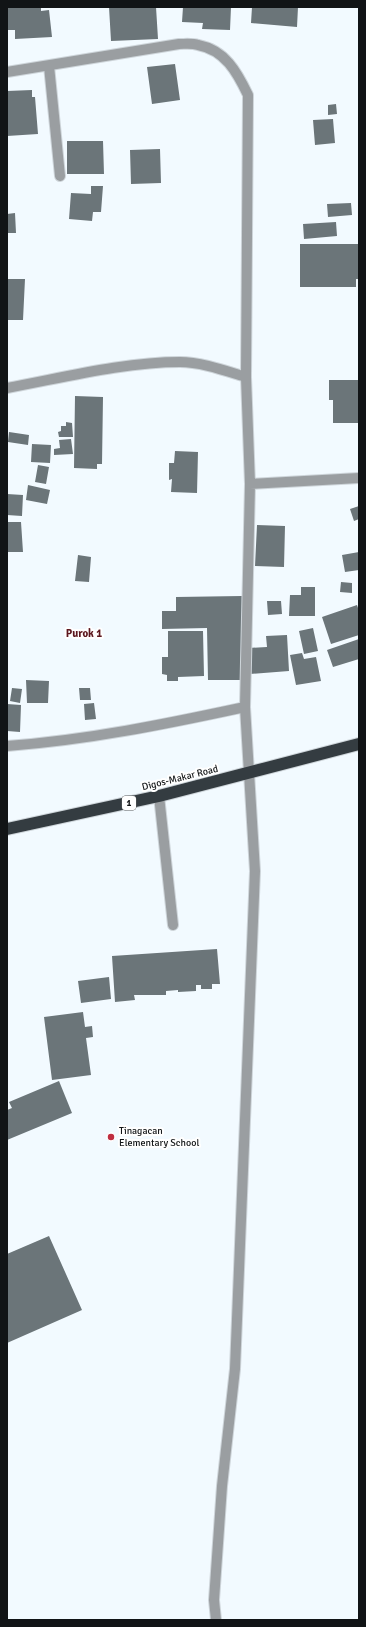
<svg xmlns="http://www.w3.org/2000/svg" width="366" height="1627" font-family="Signika,sans-serif">
	<style>
		.building { fill: #6b7579 }
		.lines { fill: none; stroke-linecap: round; stroke-linejoin: round }
		.lane-casing { stroke: #ced5da; stroke-width: 12 }
		.street-casing { stroke: #ced5da; stroke-width: 12 }
		.highway-casing { stroke: #ced5da; stroke-width: 14 }
		.lane { stroke: #9a9ea1; stroke-width: 10 }
		.street { stroke: #9a9ea1; stroke-width: 10 }
		.highway { stroke: #343c41; stroke-width: 12 }
		.poi-dot { fill: #bf2e40; stroke: #fff; stroke-width: 1.5 }
		.labels { text-anchor: middle; dominant-baseline: central; stroke-width: 4; stroke-linejoin: round; paint-order: stroke }
		.shield { fill: #fff; stroke: #585a5c; stroke-width: 1 }
		.shield-label { font-size: 9px; font-weight: bold; fill: #111416 }
		.street-label { font-size: 10px; fill: #111416; stroke: #fff }
		.poi-label { font-size: 10px; fill: #111416; stroke: #fff; text-anchor: start }
		.neighbourhood-label { font-size: 11px; font-weight: bold; fill: #5c171e; stroke: #fff }
	</style>
	<rect width="100%" height="100%" fill="#f2faff"/>
	<!-- building -->
	<path class="building" d="M 7,7 L 41,7 L 41,11 L 49,10 L 52,37 L 15,39 L 15,30 L 7,30 Z
		M 109,7 L 156,7 L 158,39 L 111,41 Z
		M 183,7 L 231,7 L 230,30 L 202,29 L 203,23 L 182,22 Z
		M 252,7 L 298,7 L 297,27 L 251,23 Z
		M 175,64 L 180,100 L 152,104 L 147,67 Z
		M 32,90 L 32,97 L 35,97 L 38,134 L 7,136 L 7,91 Z
		M 336,104 L 337,114 L 328,115 L 328,105 Z
		M 333,119 L 335,143 L 315,145 L 313,120 Z
		M 67,141 L 103,141 L 104,174 L 67,174 Z
		M 160,149 L 161,183 L 131,184 L 130,150 Z
		M 91,186 L 103,186 L 101,212 L 93,212 L 92,221 L 69,219 L 71,193 L 91,194 Z
		M 351,203 L 352,215 L 328,217 L 327,204 Z
		M 15,213 L 16,233 L 7,233 L 7,214 Z
		M 336,222 L 337,236 L 304,239 L 303,224 Z
		M 300,244 L 359,244 L 359,279 L 356,279 L 356,287 L 300,287 Z
		M 7,279 L 25,279 L 23,320 L 7,320 Z
		M 329,380 L 359,380 L 359,423 L 333,423 L 333,400 L 329,400 Z
		M 75,396 L 103,397 L 102,464 L 97,464 L 97,469 L 74,468 Z
		M 66,422 L 72,423 L 73,437 L 59,437 L 58,432 L 61,431 L 61,426 L 66,426 Z
		M 9,432 L 29,435 L 28,445 L 8,442 Z
		M 71,439 L 73,454 L 54,455 L 54,449 L 60,448 L 59,440 Z
		M 32,444 L 51,445 L 50,463 L 31,462 Z
		M 175,451 L 198,452 L 197,493 L 171,492 L 172,479 L 169,480 L 169,463 L 174,463 Z
		M 38,465 L 49,467 L 46,484 L 35,482 Z
		M 28,485 L 50,490 L 47,504 L 26,500 Z
		M 7,494 L 23,495 L 22,516 L 7,515 Z
		M 359,506 L 359,519 L 354,521 L 350,509 Z
		M 7,522 L 21,522 L 23,552 L 7,552 Z
		M 257,525 L 285,526 L 284,567 L 255,566 Z
		M 359,552 L 359,570 L 345,572 L 342,555 Z
		M 78,555 L 91,557 L 89,582 L 75,581 Z
		M 341,582 L 352,583 L 352,593 L 340,592 Z
		M 301,587 L 315,587 L 315,616 L 289,616 L 290,595 L 301,595 Z
		M 242,596 L 244,680 L 208,680 L 207,628 L 162,629 L 162,611 L 176,611 L 176,597 Z
		M 267,601 L 281,601 L 282,614 L 268,615 Z
		M 357,605 L 359,611 L 359,635 L 331,644 L 322,617 Z
		M 313,628 L 318,651 L 304,654 L 299,631 Z
		M 168,631 L 203,631 L 204,676 L 178,677 L 178,681 L 167,681 L 167,675 L 162,674 L 162,657 L 168,657 Z
		M 287,635 L 289,671 L 250,674 L 248,648 L 267,647 L 266,636 Z
		M 359,639 L 359,659 L 333,667 L 327,650 Z
		M 302,653 L 304,659 L 316,657 L 321,681 L 296,685 L 290,655 Z
		M 26,680 L 49,681 L 48,703 L 27,703 Z
		M 12,688 L 22,689 L 20,703 L 10,701 Z
		M 79,688 L 90,688 L 91,700 L 80,700 Z
		M 94,703 L 96,719 L 85,720 L 84,704 Z
		M 7,704 L 21,705 L 20,732 L 7,731 Z
		M 217,949 L 220,984 L 212,984 L 212,989 L 201,989 L 201,985 L 196,985 L 196,991 L 178,992 L 178,990 L 166,991 L 166,995 L 134,995 L 135,1000 L 115,1002 L 112,956 Z
		M 109,977 L 111,999 L 81,1003 L 78,981 Z
		M 83,1012 L 85,1027 L 92,1026 L 93,1037 L 86,1038 L 91,1075 L 52,1080 L 44,1017 Z
		M 59,1081 L 72,1113 L 7,1140 L 7,1110 L 12,1108 L 9,1102 Z
		M 49,1236 L 82,1310 L 7,1343 L 7,1254 Z"/>
	<g class="lines">
		<defs>
			<path id="lane" d="M 49,66 L 60,176
				M 159,796 L 173,925"/>
			<path id="street" d="M 7,72 L 179,44 C 185,44 192,43 198,45 C 225,50 237,72 248,95 L 246,377 L 250,484 L 245,707 L 255,871 L 235,1369 L 222,1486 L 214,1600 L 216,1620
				M 7,388 C 62,378 124,362 180,362 C 201,362 226,371 246,377
				M 250,484 L 359,478
				M 7,746 C 88,740 166,724 245,707"/>
			<path id="highway" d="M 7,829 L 159,796 L 359,744"/>
		</defs>
		<!-- lane casing -->
		<use href="#lane" class="lane-casing"/>
		<!-- street casing -->
		<use href="#street" class="street-casing"/>
		<!-- highway casing -->
		<use href="#highway" class="highway-casing"/>
		<!-- lane -->
		<use href="#lane" class="lane"/>
		<!-- street -->
		<use href="#street" class="street"/>
		<!-- highway -->
		<use href="#highway" class="highway"/>
	</g>
	<!-- markers -->
	<circle class="poi-dot" cx="111" cy="1137" r="4"/>
	<g class="labels">
		<!-- shield labels -->
		<rect class="shield" x="122" y="796" width="14" height="14" rx="3"/>
		<g class="shield-label">
			<text x="129" y="803">1</text>
		</g>
		<!-- street labels -->
		<g class="street-label">
			<text transform="translate(180 778) rotate(-14)">Digos-Makar Road</text>
		</g>
		<!-- poi labels -->
		<g class="poi-label">
			<text x="119" y="1131">Tinagacan<tspan x="119" dy="12">Elementary School</tspan></text>
		</g>
		<!-- neighbourhood labels -->
		<g class="neighbourhood-label">
			<text x="84" y="633">Purok 1</text>
		</g>
	</g>
	<!-- border -->
	<rect width="366" height="1627" fill="none" stroke="#111416" stroke-width="16"/>
</svg>
